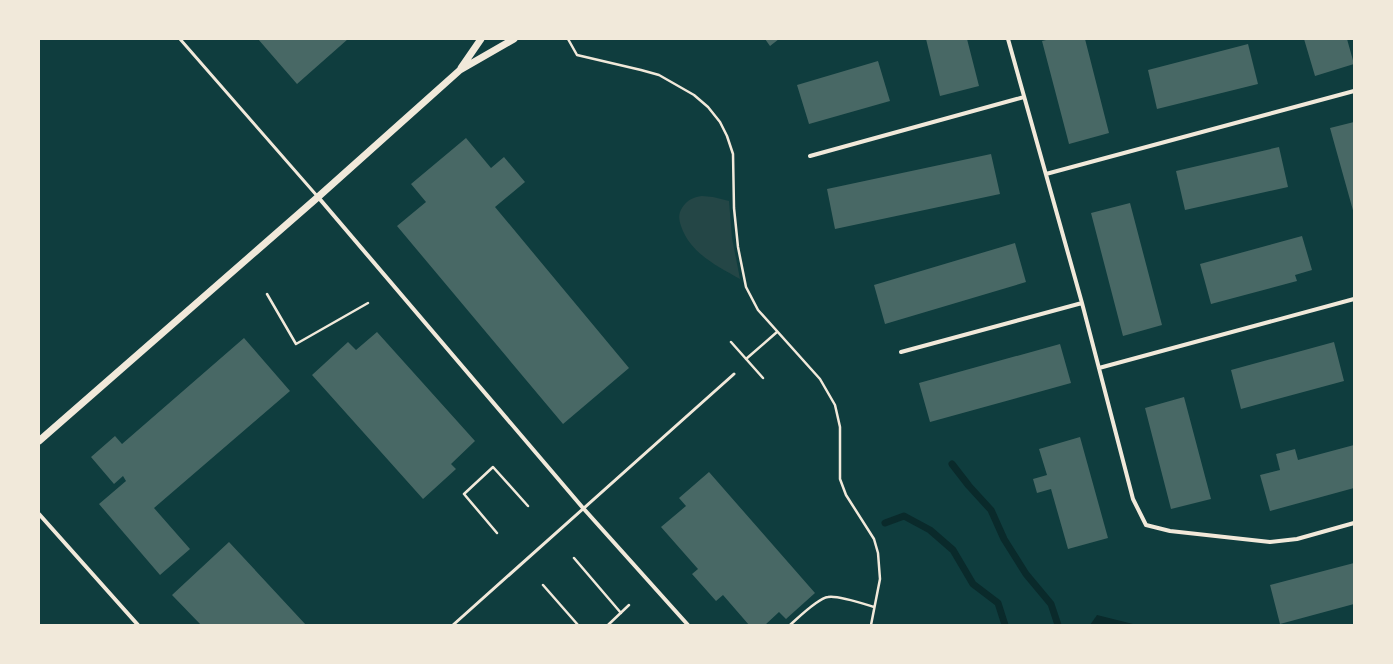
<svg xmlns="http://www.w3.org/2000/svg" width="1393" height="664" font-family="'Work Sans',sans-serif">
	<style>
		.green { fill: #244646 }
		.water { fill: #0a2a2b }
		.lines { fill: none; stroke-linecap: round; stroke-linejoin: round }
		.stream { stroke: #0a2a2b; stroke-width: 7 }
		.building { fill: #486865 }
		.path { stroke: #f1e9da; stroke-width: 2.5 }
		.service { stroke: #f1e9da; stroke-width: 3 }
		.minor { stroke: #f1e9da; stroke-width: 4 }
		.tertiary { stroke: #f1e9da; stroke-width: 7 }
	</style>
	<rect width="100%" height="100%" fill="#0f3d3e"/>
	<!-- green -->
	<path class="green" d="M 702,196 L 713,197 L 729,201 L 732,238 L 740,279 C 717,266 690,253 681,226 C 679,220 678,214 682,208 C 687,200 693,197 702,196 Z"/>
	<!-- water -->
	<path class="water" d="M 1097,615 L 1137,625 L 1090,625 Z"/>
	<g class="lines">
		<!-- stream -->
		<path class="stream" d="M 952,464 L 969,486 L 991,510 L 1004,539 L 1026,574 L 1051,604 L 1058,625
			M 885,523 L 904,516 L 930,530 L 953,550 L 973,584 L 998,603 L 1005,625"/>
	</g>
	<!-- building -->
	<path class="building" d="M 258,39 L 348,39 L 297,84 Z
		M 765,39 L 779,39 L 770,46 Z
		M 926,39 L 967,39 L 979,86 L 940,96 Z
		M 1050,39 L 1085,39 L 1109,133 L 1069,144 L 1042,41 Z
		M 1304,39 L 1347,39 L 1354,64 L 1315,76 Z
		M 1248,44 L 1258,84 L 1157,109 L 1148,70 Z
		M 878,61 L 890,101 L 809,124 L 797,85 Z
		M 1354,122 L 1354,214 L 1330,128 Z
		M 466,138 L 491,168 L 504,157 L 525,182 L 495,207 L 629,368 L 563,424 L 397,226 L 426,202 L 411,184 Z
		M 1279,147 L 1288,187 L 1185,210 L 1176,171 Z
		M 991,154 L 1000,194 L 835,229 L 827,189 Z
		M 1130,203 L 1162,325 L 1123,336 L 1091,213 Z
		M 1302,236 L 1312,270 L 1295,275 L 1297,281 L 1211,304 L 1200,264 Z
		M 1015,243 L 1026,282 L 885,324 L 874,285 Z
		M 377,332 L 475,441 L 451,464 L 456,469 L 423,499 L 312,375 L 348,342 L 356,350 Z
		M 244,338 L 290,391 L 154,508 L 190,549 L 160,575 L 99,504 L 126,481 L 123,476 L 114,484 L 91,457 L 115,436 L 122,444 Z
		M 1334,342 L 1344,381 L 1241,409 L 1231,370 Z
		M 1060,344 L 1071,383 L 930,422 L 919,383 Z
		M 1184,397 L 1211,499 L 1171,509 L 1145,408 Z
		M 1080,437 L 1108,538 L 1068,549 L 1051,489 L 1037,493 L 1033,479 L 1047,475 L 1039,449 Z
		M 1354,445 L 1354,488 L 1270,511 L 1260,475 L 1280,470 L 1276,454 L 1295,449 L 1298,460 Z
		M 709,472 L 815,593 L 786,619 L 779,612 L 765,625 L 749,625 L 723,595 L 716,601 L 692,574 L 698,569 L 661,527 L 686,506 L 679,498 Z
		M 229,542 L 306,625 L 201,625 L 172,595 Z
		M 1354,563 L 1354,604 L 1280,624 L 1270,585 Z"/>
	<g class="lines">
		<!-- path -->
		<path class="path" d="M 568,39 L 577,55 L 641,70 L 659,75 L 694,95 L 708,107 L 720,122 L 727,136 L 733,154 L 734,208 L 738,247 L 746,287 L 758,310 L 820,379 L 835,405 L 840,427 L 840,479 L 846,495 L 874,539 L 878,553 L 880,579 L 871,625
			M 267,294 L 296,344 L 368,303
			M 731,342 L 763,378
			M 746,359 L 777,332
			M 497,533 L 464,494 L 493,467 L 528,506
			M 574,558 L 621,613
			M 543,585 L 578,625
			M 608,625 L 629,605
			M 790,625 C 798,618 818,598 828,597 C 838,595 864,604 874,607"/>
		<!-- service -->
		<path class="service" d="M 180,39 L 318,197
			M 453,625 L 734,374"/>
		<!-- minor -->
		<path class="minor" d="M 1008,39 L 1082,303 L 1133,499 L 1146,525 L 1170,531 L 1270,542 L 1297,539 L 1354,523
			M 810,156 L 1024,97
			M 1046,174 L 1354,91
			M 318,197 L 583,508 L 688,625
			M 901,352 L 1082,303
			M 1099,368 L 1354,299
			M 39,514 L 138,625"/>
		<!-- tertiary -->
		<path class="tertiary" d="M 461,68 L 481,39
			M 39,441 L 318,197 L 460,70 L 514,39"/>
	</g>
	<!-- border -->
	<rect width="1393" height="664" fill="none" stroke="#f1e9da" stroke-width="80"/>
</svg>
